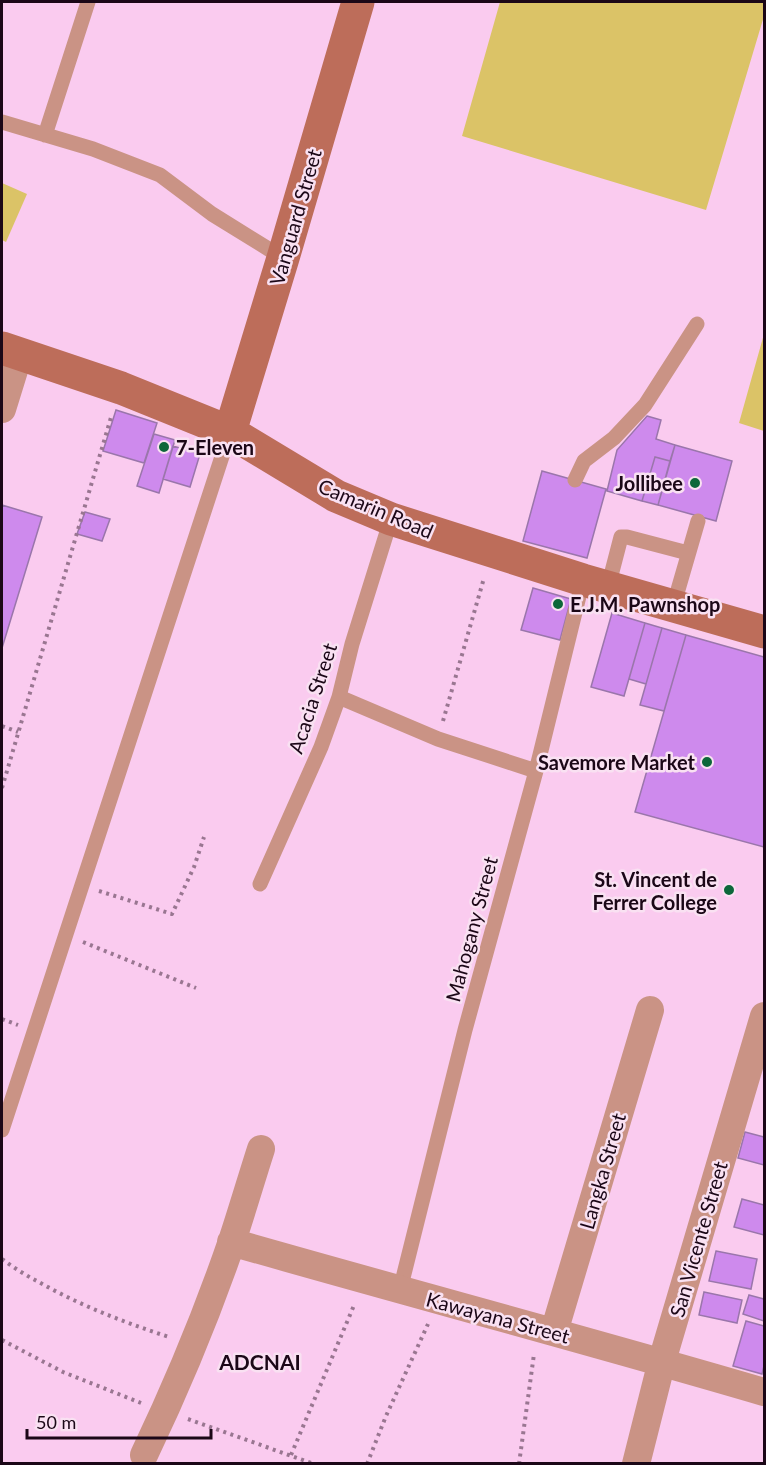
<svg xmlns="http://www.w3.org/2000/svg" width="766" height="1465" font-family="Lato,sans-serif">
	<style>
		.green { fill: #dbc367 }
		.building { fill: #ce8aed; stroke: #9a76ab; stroke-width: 1.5 }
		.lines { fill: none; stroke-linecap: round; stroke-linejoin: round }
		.path { stroke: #997691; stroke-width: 4; stroke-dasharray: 3 4.5; stroke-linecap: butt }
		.lane { stroke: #ca9385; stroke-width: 15 }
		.street { stroke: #ca9385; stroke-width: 28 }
		.secondary { stroke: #bd6d5a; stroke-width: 33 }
		.poi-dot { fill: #0c673a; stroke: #f9e1f2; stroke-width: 2 }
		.labels { text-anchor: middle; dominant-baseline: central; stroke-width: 5; stroke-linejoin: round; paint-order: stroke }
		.street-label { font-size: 20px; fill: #1b0717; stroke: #f9e1f2 }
		.poi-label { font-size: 20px; font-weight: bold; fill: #1b0717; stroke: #f9e1f2; text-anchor: end }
		.neighbourhood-label { font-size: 21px; font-weight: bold; fill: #1b0717; stroke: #f9e1f2 }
	</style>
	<rect width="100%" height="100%" fill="#facbef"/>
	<!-- green -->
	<path class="green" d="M 500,2 L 764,2 L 764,16 L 706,210 L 462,136 Z
		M 2,183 L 27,194 L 6,242 L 2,240 Z
		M 764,334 L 764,431 L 739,423 Z"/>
	<!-- building -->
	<path class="building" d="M 116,410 L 157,423 L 144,463 L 103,451 Z
		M 647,416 L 661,420 L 656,439 L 675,445 L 670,461 L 655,457 L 642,501 L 607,491 L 617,450 Z
		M 154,434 L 175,440 L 159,493 L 137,486 Z
		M 675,445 L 732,461 L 716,521 L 658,505 Z
		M 173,446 L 200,454 L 190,487 L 163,479 Z
		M 655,457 L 670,461 L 658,505 L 642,501 Z
		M 542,471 L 606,489 L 587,558 L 523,541 Z
		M 2,505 L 42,517 L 2,648 Z
		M 85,512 L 110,519 L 102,541 L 77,534 Z
		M 533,588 L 571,599 L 560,640 L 521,630 Z
		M 612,613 L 645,623 L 624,696 L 591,687 Z
		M 645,623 L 662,628 L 646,684 L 629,679 Z
		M 662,628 L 686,635 L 664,711 L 640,705 Z
		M 686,635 L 764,657 L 764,847 L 635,812 Z
		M 745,1132 L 764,1137 L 764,1165 L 738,1158 Z
		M 742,1199 L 764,1205 L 764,1235 L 734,1227 Z
		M 716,1251 L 757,1259 L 751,1289 L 709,1281 Z
		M 704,1292 L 742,1300 L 737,1323 L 699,1315 Z
		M 749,1295 L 764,1299 L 764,1321 L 743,1314 Z
		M 746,1321 L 764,1326 L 764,1366 L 762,1374 L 733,1366 Z"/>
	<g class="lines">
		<!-- path -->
		<path class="path" d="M 443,721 L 484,578
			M 2,726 L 18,732
			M 2,788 L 112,414
			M 99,891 L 172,914 L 194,867 L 204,837
			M 83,942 L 196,988
			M 2,1019 L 18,1025
			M 2,1259 C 13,1267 25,1275 37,1281 C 79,1305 123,1322 169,1337
			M 2,1340 L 63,1372 L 141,1403
			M 188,1419 L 314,1464
			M 291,1455 L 355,1303
			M 367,1464 L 386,1416 L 428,1324
			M 519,1464 L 534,1354"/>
		<!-- lane -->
		<path class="lane" d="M 2,122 L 93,149 L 160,175 L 212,214 L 283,258
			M 45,135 L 88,2
			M 575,480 L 584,461 L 614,438 L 645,405 L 697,324
			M 608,587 L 621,537 L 627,537 L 688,553
			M 673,607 L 698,521
			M 339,697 L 438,739 L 536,771
			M 260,884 L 321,747 L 339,697 L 352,644 L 391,519
			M 2,1130 L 230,432
			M 400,1290 L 465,1030 L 536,771 L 583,580"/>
		<!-- street -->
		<path class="street" d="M 2,409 L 19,354
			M 231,1242 C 409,1293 587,1340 764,1392
			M 554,1332 L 650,1010
			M 144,1455 C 177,1386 207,1314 232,1241 C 242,1211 251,1180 261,1149
			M 636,1464 L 662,1361 L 764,1016"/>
		<!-- secondary -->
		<path class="secondary" d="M 2,348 L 121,388 L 230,432 L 336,496 L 391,519 L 583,580 L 764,632
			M 230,432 L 283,258 L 358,2"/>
	</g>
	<!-- markers -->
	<g class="poi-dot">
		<circle cx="164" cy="447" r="6"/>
		<circle cx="695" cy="483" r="6"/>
		<circle cx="558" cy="604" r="6"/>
		<circle cx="707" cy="762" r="6"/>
		<circle cx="729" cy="890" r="6"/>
	</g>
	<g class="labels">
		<!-- street labels -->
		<g class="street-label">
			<text transform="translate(295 217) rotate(-74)">Vanguard Street</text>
			<text transform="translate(376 508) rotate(23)">Camarin Road</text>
			<text transform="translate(312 698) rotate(-72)">Acacia Street</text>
			<text transform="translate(471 929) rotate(-75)">Mahogany Street</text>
			<text transform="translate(602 1171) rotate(-74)">Langka Street</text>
			<text transform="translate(698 1239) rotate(-74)">San Vicente Street</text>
			<text transform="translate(498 1317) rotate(15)">Kawayana Street</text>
		</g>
		<!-- poi labels -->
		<g class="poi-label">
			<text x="176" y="447" text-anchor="start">7-Eleven</text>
			<text x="683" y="483">Jollibee</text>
			<text x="570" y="604" text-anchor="start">E.J.M. Pawnshop</text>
			<text x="695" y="762">Savemore Market</text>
			<text x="717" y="879">St. Vincent de<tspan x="717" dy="23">Ferrer College</tspan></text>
		</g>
		<!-- neighbourhood labels -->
		<g class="neighbourhood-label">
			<text x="260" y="1361">ADCNAI</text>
		</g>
	</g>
	<!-- border -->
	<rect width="766" height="1465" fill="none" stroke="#1b0717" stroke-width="6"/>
	<!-- scale -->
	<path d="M27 1429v9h184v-9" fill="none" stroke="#1b0717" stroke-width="3"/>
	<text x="36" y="1429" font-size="18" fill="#1b0717" stroke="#f9e1f2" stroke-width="4.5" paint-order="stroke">50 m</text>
</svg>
